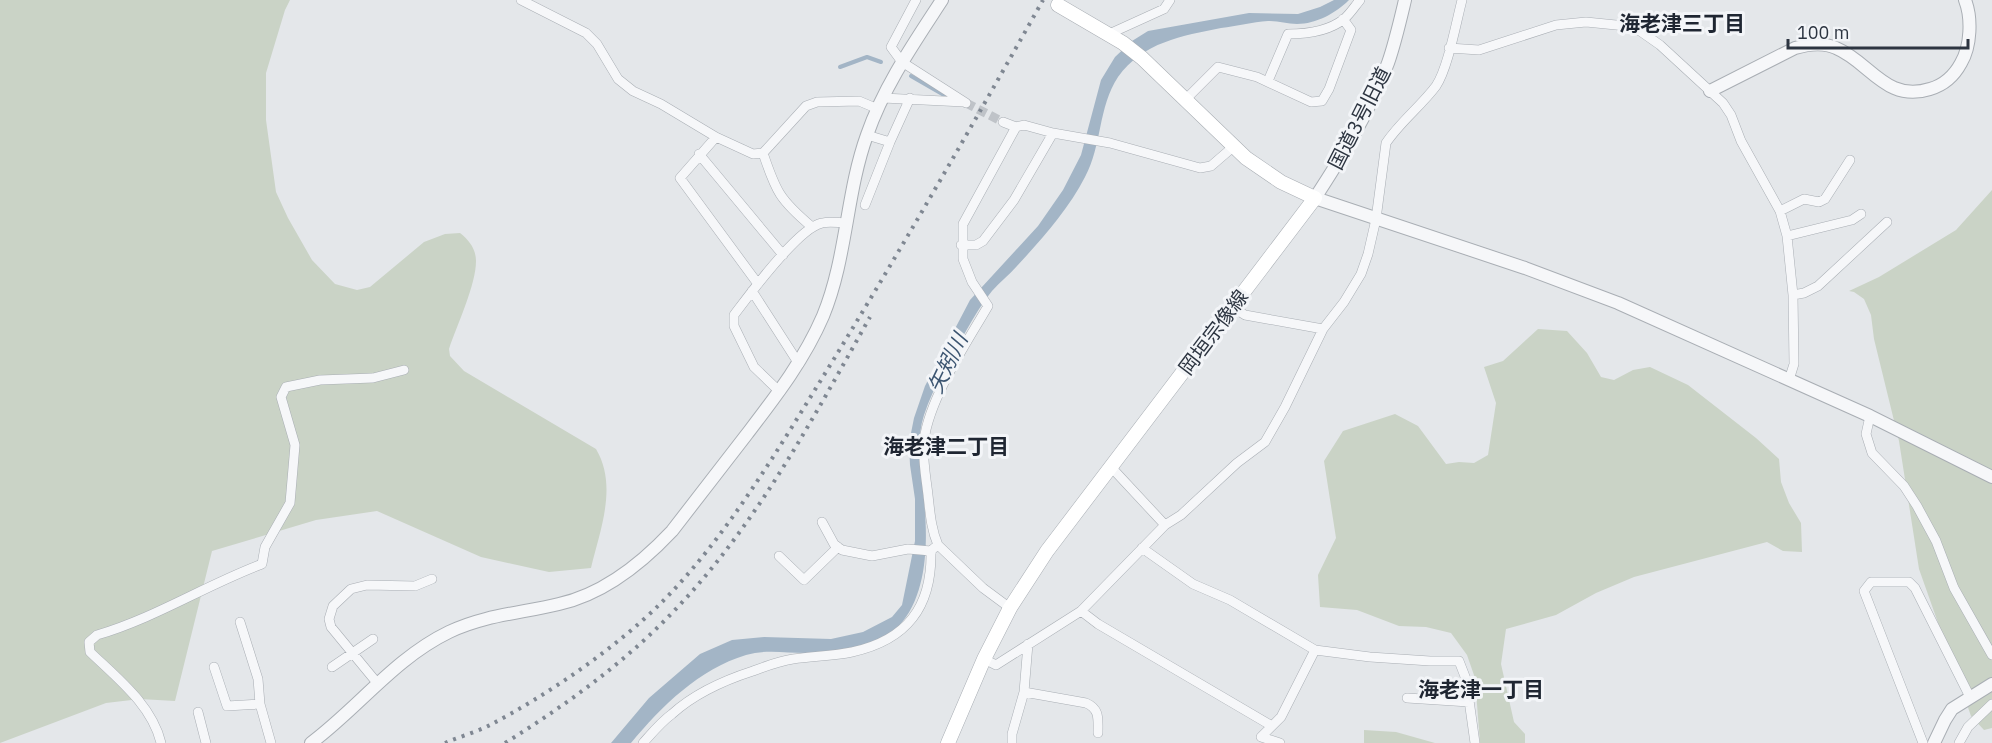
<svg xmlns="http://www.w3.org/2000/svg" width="1992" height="743" font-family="'IBM Plex Sans','Noto Sans JP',sans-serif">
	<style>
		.green { fill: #cad3c6 }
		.water { fill: #a3b5c6 }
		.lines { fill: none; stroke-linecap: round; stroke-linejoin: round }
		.stream { stroke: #a3b5c6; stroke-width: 4 }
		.minor-tunnel { stroke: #bfc3c8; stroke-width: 9; stroke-dasharray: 9 4.5; stroke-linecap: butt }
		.minor-casing { stroke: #a9aeb4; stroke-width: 10 }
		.tertiary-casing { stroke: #a9aeb4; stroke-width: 14 }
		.secondary-casing { stroke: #a9aeb4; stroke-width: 15 }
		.minor { stroke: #f6f7f9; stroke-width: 9 }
		.tertiary { stroke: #f6f7f9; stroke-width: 12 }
		.secondary { stroke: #fff; stroke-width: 14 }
		.rail { stroke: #7f8792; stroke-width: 4; stroke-dasharray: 3 6; stroke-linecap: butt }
		.labels { text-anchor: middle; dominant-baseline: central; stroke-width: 6; stroke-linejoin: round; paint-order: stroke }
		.street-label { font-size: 20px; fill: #2d3541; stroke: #f3f5f8 }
		.neighbourhood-label { font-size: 21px; font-weight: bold; fill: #1f2632; stroke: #f3f5f8 }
		.water-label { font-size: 21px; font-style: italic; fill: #3c5571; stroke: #f3f5f8 }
	</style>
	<rect width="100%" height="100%" fill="#e4e7ea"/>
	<!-- green -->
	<path class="green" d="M 0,0 L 290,0 L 285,10 L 266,73 L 266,120 L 276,192 L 288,218 L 312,260 L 335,284 L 357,290 L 370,287 L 424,242 L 445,234 L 460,233 C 469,240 476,249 476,261 C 476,285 457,325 449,349 L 450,356 L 464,371 L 596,449 C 618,486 600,530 591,568 L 549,572 L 481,557 L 377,511 L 316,520 L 212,551 L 175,701 L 140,699 L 106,703 L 0,743 Z
		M 1992,190 L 1992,728 L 1984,730 L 1971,716 L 1919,569 L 1899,441 L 1874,339 L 1871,315 L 1864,299 L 1854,292 L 1849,291 L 1879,277 L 1956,230 Z
		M 1538,329 L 1567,331 L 1587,353 L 1601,377 L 1614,380 L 1633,370 L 1650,367 L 1688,385 L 1756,438 L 1779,459 L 1781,482 L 1789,503 L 1801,523 L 1802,552 L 1783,551 L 1767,542 L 1634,577 L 1596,593 L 1556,615 L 1506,629 L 1501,664 L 1514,722 L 1525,734 L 1525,743 L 1480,743 L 1475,678 L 1467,655 L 1451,633 L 1426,627 L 1399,626 L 1357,610 L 1320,607 L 1318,575 L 1336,538 L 1324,461 L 1343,431 L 1395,414 L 1418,426 L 1446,464 L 1459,462 L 1474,463 L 1488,455 L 1496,403 L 1484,367 L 1503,361 Z
		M 1364,730 L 1396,732 L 1435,743 L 1364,743 Z"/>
	<!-- water -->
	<path class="water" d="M 1334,0 L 1349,0 C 1336,13 1316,24 1297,24 C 1287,24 1278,21 1268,21 C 1252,22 1237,26 1221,28 C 1182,36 1143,42 1118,77 C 1098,107 1102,146 1085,177 C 1068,210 1042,239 1017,266 C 1009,275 1000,282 992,291 C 982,303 974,317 966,331 C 951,357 934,385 924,415 C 916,440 920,465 923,491 C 928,533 930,592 899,626 C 881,646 832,652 805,653 C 786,653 765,649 746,655 C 699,669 662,706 631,743 L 611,743 L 649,698 L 700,654 L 732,640 L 764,637 L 831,639 L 863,632 L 892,617 L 902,605 L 915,541 L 915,499 L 910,465 L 909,443 L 914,418 L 925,386 L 970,300 L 1038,226 L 1063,190 L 1081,155 L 1101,80 L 1115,57 L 1132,41 L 1148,31 L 1249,13 L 1298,14 L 1320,7 Z"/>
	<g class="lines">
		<!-- stream -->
		<path class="stream" d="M 840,67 L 867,57 L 881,62
			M 911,76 L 944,95"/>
		<!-- minor-tunnel -->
		<path class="minor-tunnel" d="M 966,103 L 1003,122"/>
		<defs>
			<path id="minor" d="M 521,0 L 586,33 L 597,44 L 618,79 L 633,91 L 661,104 L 716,137 L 753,154 L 763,153 L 806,106 L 817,102 L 859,101 L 878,109
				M 916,0 L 891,47 L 902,62 L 966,103
				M 1109,34 L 1164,9 L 1170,0
				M 1449,48 L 1479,50 L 1556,25 L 1586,22 L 1626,26 L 1640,31 L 1660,45 L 1723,103 L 1731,115 L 1741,141 L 1780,211 L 1787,236 L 1793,295 L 1794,364 L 1789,380
				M 1268,81 L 1288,34 C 1306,34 1329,31 1344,19 C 1350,14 1355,6 1360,0
				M 883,98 L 964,102
				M 1185,100 L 1218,67 L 1257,77 L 1311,102 L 1322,101 L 1329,89 L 1351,30 L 1343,19
				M 1003,122 L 1016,127 L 1024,125 L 1053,133 L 1110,143 L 1200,168 L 1211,166 L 1233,147
				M 867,135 L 890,142
				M 716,137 L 680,178 L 758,284
				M 763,153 C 776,192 780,200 812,227
				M 699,154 L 783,255
				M 865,205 L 890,142 L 910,98
				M 1780,211 L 1804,199 L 1819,202 L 1825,199 L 1850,160
				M 1787,236 L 1852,220 L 1861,214
				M 961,245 L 976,245 L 983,241 L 1014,200 L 1053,133
				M 752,291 L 799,364
				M 1793,295 L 1804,293 L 1818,286 L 1887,222
				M 1232,307 L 1245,315 L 1323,329
				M 780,392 L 754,367 L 734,326 L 734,315 C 750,294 798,228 822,223 C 830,221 839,223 846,223
				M 1870,416 L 1866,434 L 1872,453 L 1904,486 L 1917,506 L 1936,541 L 1954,588 L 1992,655
				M 1111,467 L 1165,525
				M 822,522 L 834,544 L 842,550 L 872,556 L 908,549 L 931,551 L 934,548
				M 1142,548 L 1193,584 L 1230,600 L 1315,650 L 1370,657 L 1430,661 L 1459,661 L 1466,679 L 1475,743
				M 779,556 L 804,580 L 838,547
				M 1010,608 L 983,588 L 938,545 C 931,529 930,512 928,495 C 926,477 922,458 924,440 C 930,397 966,344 988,306 L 972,282 L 963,259 L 963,224 L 1016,127
				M 1081,611 L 1098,624 L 1272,726
				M 240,622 L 258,679 L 260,704 L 271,743
				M 984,659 L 996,665 L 1081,611 L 1165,525 L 1181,515 L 1237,463 L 1265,442 L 1285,407 L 1323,329 L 1344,302 L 1361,274 L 1368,254 L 1376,219 L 1386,143 C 1400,122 1421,106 1436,86 C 1448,68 1456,23 1462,0
				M 214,667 L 227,706 L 260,704
				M 332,667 L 373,639
				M 378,684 L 331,627 L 329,619 L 333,606 L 351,589 L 367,585 L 415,586 L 432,579
				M 1024,692 L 1086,703 C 1100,709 1098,719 1098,733
				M 1407,698 L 1469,702
				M 198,712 L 206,743
				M 161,743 C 152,705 117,678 90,652 L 89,642 L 97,635 C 155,618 206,585 262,564 L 265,547 L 290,503 L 295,445 L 281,397 L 286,387 L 320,380 L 373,378 L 404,370
				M 643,743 C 652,733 661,722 672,714 C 694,694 725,680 753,671 C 766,666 780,661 793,659 C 812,656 833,656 852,652 C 907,640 932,607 931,551
				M 1012,743 L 1012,734 L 1024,692 L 1028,644
				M 1280,743 L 1261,737 L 1281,717 L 1315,650
				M 1923,743 L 1864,591 L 1871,582 L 1909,582 L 1915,588 L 1970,697
				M 1959,743 L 1968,727 L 1992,704"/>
			<path id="tertiary" d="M 1405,0 C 1400,21 1395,43 1388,63 C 1370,111 1343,155 1315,198 L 1525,268 L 1618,303 L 1870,416 L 1992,477
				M 1710,91 L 1795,48 C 1809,44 1823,42 1836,48 C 1870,62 1886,103 1930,89 C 1944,85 1954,76 1961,63 C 1971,46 1972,18 1965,0
				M 311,743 C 358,708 395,658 449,632 C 484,615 522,613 559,604 C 604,594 641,564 672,531 C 697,499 722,466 747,434 C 776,396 804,360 823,316 C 847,258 846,193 867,135 C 884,86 914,43 942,0
				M 1934,743 L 1945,720 L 1952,709 L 1992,684"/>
			<path id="secondary" d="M 948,743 L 984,659 L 1010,608 L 1047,551 L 1315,198 L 1281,182 L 1246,158 L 1142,58 L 1123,43 L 1058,5"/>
		</defs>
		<!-- minor casing -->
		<use href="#minor" class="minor-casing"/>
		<!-- tertiary casing -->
		<use href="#tertiary" class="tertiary-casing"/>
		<!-- secondary casing -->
		<use href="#secondary" class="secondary-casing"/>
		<!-- minor -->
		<use href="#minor" class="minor"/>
		<!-- tertiary -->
		<use href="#tertiary" class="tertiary"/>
		<!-- secondary -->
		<use href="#secondary" class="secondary"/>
		<!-- rail -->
		<path class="rail" d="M 445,743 C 459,737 476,732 490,725 C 546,696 617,647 661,603 C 724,540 774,456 821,380 C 898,255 971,128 1043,0
			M 505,743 C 566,705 624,663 673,612 C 756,526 812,420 870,317"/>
	</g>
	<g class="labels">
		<!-- street labels -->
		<g class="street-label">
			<text transform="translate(1359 118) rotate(-63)">国道3号旧道</text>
			<text transform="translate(1213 332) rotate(-53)">岡垣宗像線</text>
		</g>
		<!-- neighbourhood labels -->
		<g class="neighbourhood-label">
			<text x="1682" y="23">海老津三丁目</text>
			<text x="946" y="446">海老津二丁目</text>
			<text x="1481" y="689">海老津一丁目</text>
		</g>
		<!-- water labels -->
		<g class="water-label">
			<text transform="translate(947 363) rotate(-64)">矢矧川</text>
		</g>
	</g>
	<!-- scale -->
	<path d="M1788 39v9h180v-9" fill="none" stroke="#2d3541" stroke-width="3"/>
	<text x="1797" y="39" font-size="18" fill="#2d3541" stroke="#f3f5f8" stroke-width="4.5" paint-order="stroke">100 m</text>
</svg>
